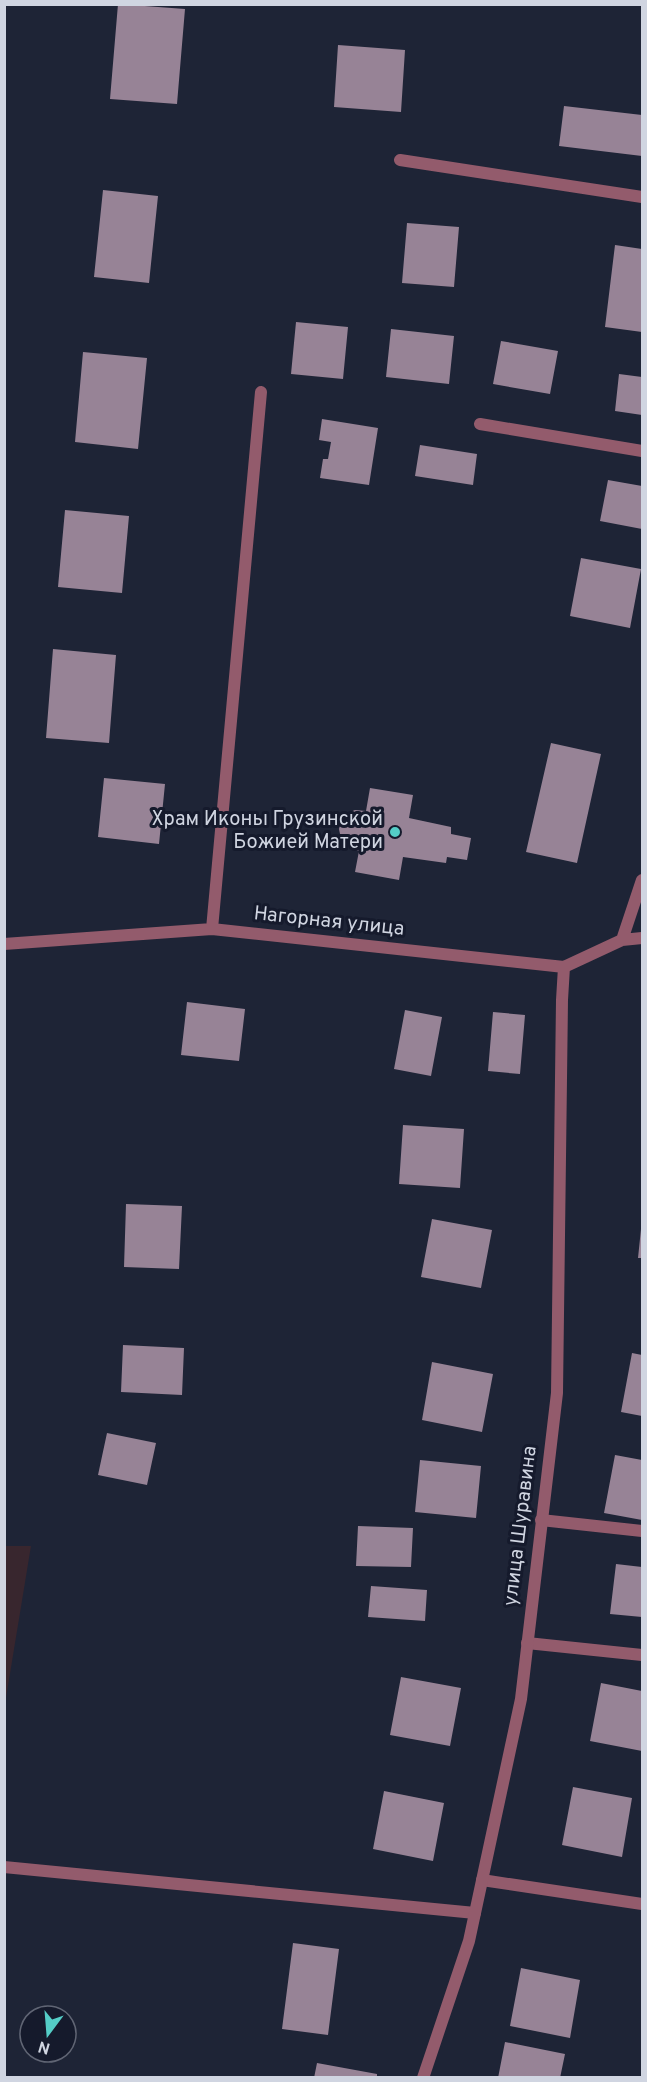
<svg xmlns="http://www.w3.org/2000/svg" width="647" height="2082" font-family="Overpass,sans-serif">
	<style>
		.industrial { fill: #38262e }
		.building { fill: #978396 }
		.lines { fill: none; stroke-linecap: round; stroke-linejoin: round }
		.lane { stroke: #935b6c; stroke-width: 12 }
		.street { stroke: #935b6c; stroke-width: 12 }
		.poi-dot { fill: #54cdc7; stroke: #151a2c; stroke-width: 2 }
		.labels { text-anchor: middle; dominant-baseline: central; stroke-width: 6; stroke-linejoin: round; paint-order: stroke }
		.poi-label { font-size: 20px; fill: #d0d5e1; stroke: #151a2c; text-anchor: end }
		.street-label { font-size: 20px; fill: #d0d5e1; stroke: #151a2c }
	</style>
	<rect width="100%" height="100%" fill="#1e2436"/>
	<!-- industrial -->
	<path class="industrial" d="M 5,1546 L 31,1546 L 5,1704 L 4,1546 Z"/>
	<!-- building -->
	<path class="building" d="M 118,4 L 185,9 L 177,104 L 110,99 Z
		M 338,45 L 405,50 L 401,112 L 334,107 Z
		M 564,106 L 642,115 L 642,156 L 559,146 Z
		M 103,190 L 158,196 L 149,283 L 94,277 Z
		M 407,223 L 459,227 L 454,287 L 402,283 Z
		M 615,245 L 642,249 L 642,332 L 605,327 Z
		M 296,322 L 348,327 L 343,379 L 291,374 Z
		M 391,329 L 454,336 L 449,384 L 386,377 Z
		M 501,341 L 558,351 L 550,394 L 493,384 Z
		M 83,352 L 147,358 L 138,449 L 75,442 Z
		M 619,374 L 642,377 L 642,415 L 615,411 Z
		M 322,419 L 378,428 L 369,485 L 320,478 L 323,459 L 328,459 L 331,442 L 319,440 Z
		M 420,445 L 477,454 L 473,485 L 415,476 Z
		M 608,480 L 642,486 L 642,529 L 600,521 Z
		M 65,510 L 129,516 L 122,593 L 58,587 Z
		M 581,558 L 641,569 L 630,628 L 570,616 Z
		M 53,649 L 116,655 L 109,743 L 46,738 Z
		M 551,743 L 601,754 L 577,863 L 526,852 Z
		M 104,778 L 165,784 L 159,844 L 98,837 Z
		M 370,788 L 413,795 L 409,818 L 451,827 L 451,834 L 471,838 L 467,860 L 447,857 L 446,863 L 403,857 L 399,880 L 355,872 L 359,851 L 346,846 L 341,839 L 339,829 L 341,820 L 348,813 L 355,810 L 366,811 Z
		M 187,1002 L 245,1009 L 239,1061 L 181,1055 Z
		M 405,1010 L 442,1017 L 431,1076 L 394,1069 Z
		M 493,1012 L 525,1015 L 520,1074 L 488,1071 Z
		M 403,1125 L 464,1129 L 460,1188 L 399,1184 Z
		M 126,1204 L 182,1206 L 179,1269 L 124,1267 Z
		M 432,1219 L 492,1230 L 481,1288 L 421,1277 Z
		M 641,1229 L 642,1229 L 642,1258 L 638,1258 Z
		M 123,1345 L 184,1348 L 182,1395 L 121,1392 Z
		M 632,1353 L 642,1355 L 642,1416 L 621,1412 Z
		M 432,1362 L 493,1374 L 482,1432 L 422,1420 Z
		M 107,1433 L 156,1443 L 147,1485 L 98,1475 Z
		M 615,1455 L 642,1460 L 642,1520 L 604,1513 Z
		M 420,1460 L 481,1466 L 476,1518 L 415,1512 Z
		M 358,1526 L 413,1528 L 411,1567 L 356,1566 Z
		M 616,1564 L 642,1567 L 642,1617 L 610,1614 Z
		M 371,1586 L 427,1590 L 425,1621 L 368,1617 Z
		M 401,1677 L 461,1688 L 450,1746 L 390,1735 Z
		M 601,1683 L 642,1691 L 642,1751 L 590,1741 Z
		M 573,1787 L 632,1798 L 622,1857 L 562,1845 Z
		M 384,1791 L 444,1803 L 433,1861 L 373,1849 Z
		M 293,1943 L 339,1949 L 328,2035 L 282,2029 Z
		M 521,1968 L 580,1980 L 570,2038 L 510,2026 Z
		M 505,2042 L 565,2054 L 560,2078 L 498,2078 Z
		M 317,2063 L 377,2074 L 377,2078 L 314,2078 Z"/>
	<g class="lines">
		<!-- lane -->
		<path class="lane" d="M 400,160 L 642,197
			M 480,424 L 642,451
			M 541,1520 L 642,1531
			M 527,1643 L 642,1655
			M 4,1867 L 475,1913
			M 482,1880 L 642,1904"/>
		<!-- street -->
		<path class="street" d="M 212,929 L 261,392
			M 622,940 L 642,880
			M 4,944 L 212,929 L 564,967 L 622,940 L 642,938
			M 423,2078 L 469,1941 L 521,1699 L 557,1393 L 562,1000 L 564,967"/>
	</g>
	<!-- markers -->
	<circle class="poi-dot" cx="395" cy="832" r="6"/>
	<g class="labels">
		<!-- poi labels -->
		<g class="poi-label">
			<text x="383" y="820">Храм Иконы Грузинской<tspan x="383" dy="23">Божией Матери</tspan></text>
		</g>
		<!-- street labels -->
		<g class="street-label">
			<text transform="translate(329 922) rotate(6)">Нагорная улица</text>
			<text transform="translate(521 1526) rotate(-83)">улица Шуравина</text>
		</g>
	</g>
	<!-- border -->
	<rect width="647" height="2082" fill="none" stroke="#d0d5e1" stroke-width="12"/>
	<!-- north arrow -->
	<g transform="translate(48 2034) rotate(196)"><circle r="28" fill="#151a2c" stroke="#606574" stroke-width="1.5"/>
	<path d="M0-4.5L10 22L0 15L-10 22Z" fill="#54cdc7"/>
	<text y="-9" font-size="16" font-weight="bold" text-anchor="middle" fill="#d0d5e1">N</text>
	</g>
</svg>
